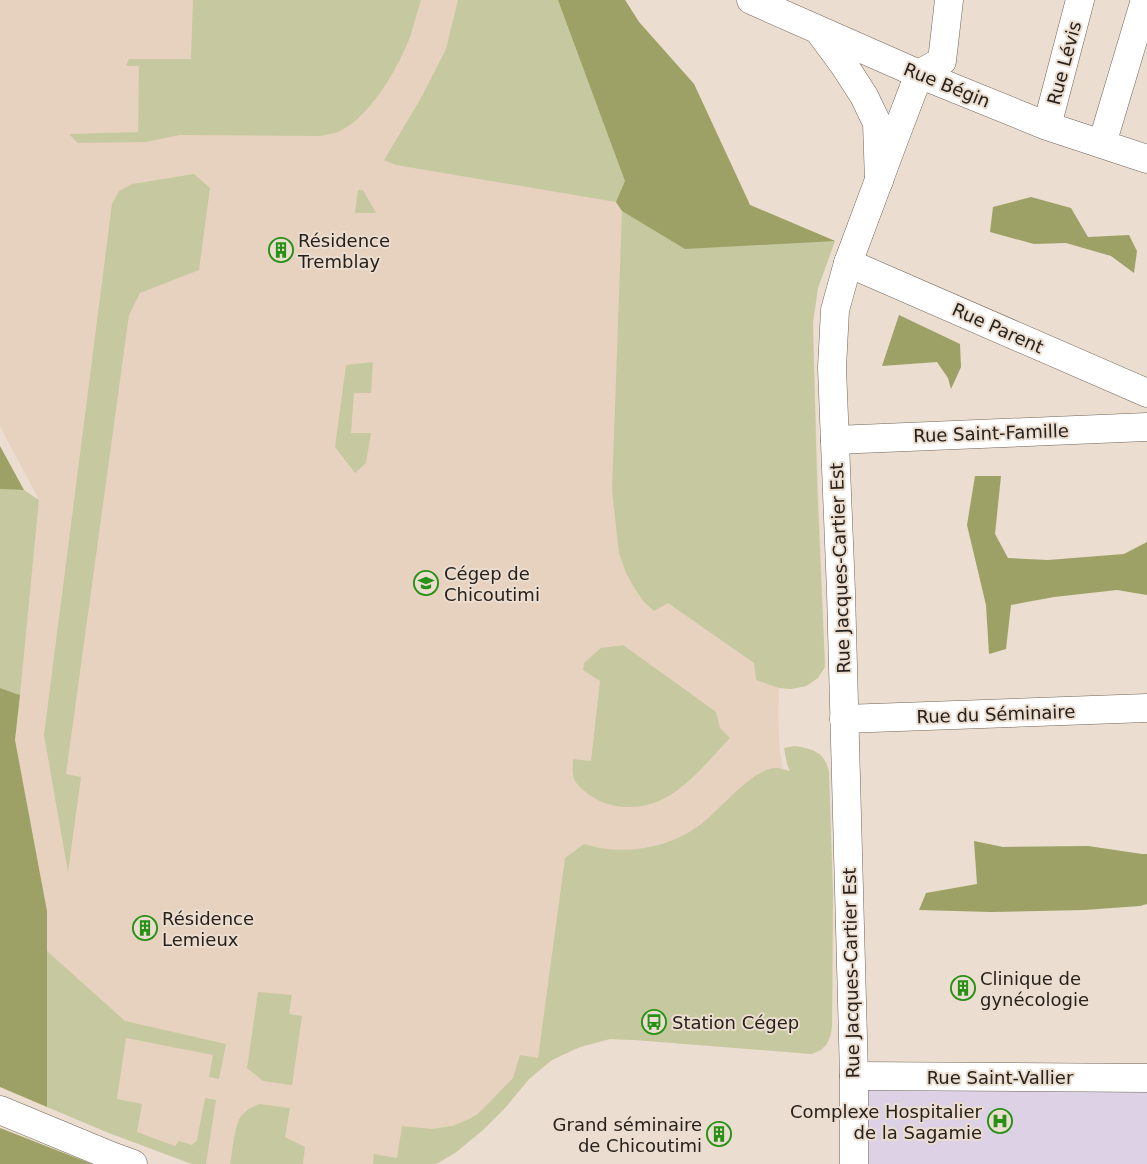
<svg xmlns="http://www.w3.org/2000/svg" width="1147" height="1164" font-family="'DejaVu Sans',sans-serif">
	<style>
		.built { fill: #e6d2bf }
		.industrial { fill: #dcd1e5 }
		.green { fill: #c6c99f }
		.forest { fill: #9da165 }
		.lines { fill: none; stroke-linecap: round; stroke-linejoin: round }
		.minor-casing { stroke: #716458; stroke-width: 29 }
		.major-casing { stroke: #716458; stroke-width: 29 }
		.minor { stroke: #fff; stroke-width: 28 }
		.major { stroke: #fff; stroke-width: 28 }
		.labels { text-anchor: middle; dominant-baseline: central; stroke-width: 4; stroke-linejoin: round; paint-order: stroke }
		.street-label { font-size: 18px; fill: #27211c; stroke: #ebddcf }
		.poi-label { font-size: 18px; fill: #27211c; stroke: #ebddcf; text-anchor: start }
	</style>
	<rect width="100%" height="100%" fill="#ebddcf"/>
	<!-- built -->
	<path class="built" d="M 0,0 L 625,0 L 639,22 L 694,84 L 750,205 L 835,241 L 818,288 L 813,322 L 813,345 L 825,667 L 818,678 L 806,686 L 791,689 L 779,688 L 778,716 L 780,753 L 783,769 L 790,772 L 833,893 L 832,1025 L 831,1036 L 827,1044 L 821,1051 L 811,1054 L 635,1040 L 610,1039 L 580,1047 L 552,1060 L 529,1079 L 506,1107 L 483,1130 L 455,1153 L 436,1164 L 191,1164 L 109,1133 L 47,1107 L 47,911 L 15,740 L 39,500 L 0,426 Z"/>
	<!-- industrial -->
	<path class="industrial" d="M 854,1076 L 1147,1078 L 1147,1164 L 854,1164 Z"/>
	<!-- green -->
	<path class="green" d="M 193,0 L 421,0 C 417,12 414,25 410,37 C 398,68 371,116 340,131 C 335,134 327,134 321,136 L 179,135 L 146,142 L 78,143 L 69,134 L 138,132 L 139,66 L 126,66 L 129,59 L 191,59 Z
		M 458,0 L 625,0 L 639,22 L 694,84 L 750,205 L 835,241 L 818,288 L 813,322 L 817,484 L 825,667 L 818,678 L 806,686 L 791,689 L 779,688 L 756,680 L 754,663 L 668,603 L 654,611 L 644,602 L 635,589 L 626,573 L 619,553 L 612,490 L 622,211 L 616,202 L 396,165 L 384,160 L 421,98 L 446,49 Z
		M 194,174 L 210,188 L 199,270 L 140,293 L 129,315 L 66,774 L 81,777 L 68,872 L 44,735 L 112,204 L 119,191 L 132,184 Z
		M 358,190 L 363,190 L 376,213 L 355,213 Z
		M 373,362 L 371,393 L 354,393 L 351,433 L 371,433 L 366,463 L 355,473 L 335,447 L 346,365 Z
		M 0,489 L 24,490 L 39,500 L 20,695 L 0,688 Z
		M 623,645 L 716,712 L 720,728 L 730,738 C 702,767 673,808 629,807 C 620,807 608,805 600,801 C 592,797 577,787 574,779 C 572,773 573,765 573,759 L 591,761 L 600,681 L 583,670 L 584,663 L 601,648 Z
		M 795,746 C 813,749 825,752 829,772 L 833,893 L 832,1025 C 830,1041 827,1049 811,1054 L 635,1040 L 610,1039 L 580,1047 L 552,1060 L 529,1079 L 506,1107 L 483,1130 L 455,1153 L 436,1164 L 373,1164 L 374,1154 L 397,1158 L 402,1126 L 432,1129 L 452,1126 L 467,1120 L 478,1114 L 513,1078 L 520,1055 L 538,1058 L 565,858 L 584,844 C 620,856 667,849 697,827 C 718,813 751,769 775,768 C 780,768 785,770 790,771 L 787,764 L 784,748 Z
		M 47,951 L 125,1021 L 226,1044 L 219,1079 L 209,1077 L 213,1055 L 126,1038 L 117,1099 L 142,1104 L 137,1132 L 175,1146 L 179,1141 L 192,1145 L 197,1140 L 205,1098 L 216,1100 L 206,1164 L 192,1164 L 109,1133 L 47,1107 Z
		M 258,992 L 292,995 L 289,1014 L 302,1016 L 292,1085 L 263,1081 L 247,1068 Z
		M 259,1104 L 290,1108 L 285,1137 L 305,1147 L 303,1164 L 230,1164 C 233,1151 234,1124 242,1115 C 247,1109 253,1107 259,1104 Z"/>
	<!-- forest -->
	<path class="forest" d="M 558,0 L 625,0 L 639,22 L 694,84 L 750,205 L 835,241 L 685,249 L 622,211 L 616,202 L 625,181 Z
		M 1031,197 L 1071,208 L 1088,237 L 1129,235 L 1137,251 L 1134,273 L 1111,256 L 1066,243 L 1034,244 L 990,232 L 993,207 Z
		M 899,315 L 960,344 L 961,367 L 951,389 L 948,378 L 937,362 L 882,366 Z
		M 0,446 L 24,490 L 0,489 Z
		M 975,476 L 1001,476 L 995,534 L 1008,558 L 1048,560 L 1124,554 L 1147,542 L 1147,595 L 1117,590 L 1054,597 L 1011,605 L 1006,649 L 989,654 L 986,605 L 967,525 Z
		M 0,688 L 20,695 L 15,740 L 47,911 L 47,1107 L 0,1087 Z
		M 974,841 L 1003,847 L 1088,846 L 1142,854 L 1147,854 L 1147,904 L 1140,906 L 1084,910 L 991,912 L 919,910 L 926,893 L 977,884 Z
		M 0,1128 L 92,1164 L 0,1164 Z"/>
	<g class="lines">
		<defs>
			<path id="minor" d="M 751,0 L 919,74 L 1047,126 L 1147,159
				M 819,31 L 844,65 L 864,96 L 877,123 L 879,181
				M 1047,126 L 1080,0
				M 1102,144 L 1145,0
				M 848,263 L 1147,393
				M 835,440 L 1147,427
				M 844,719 L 1147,708
				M 854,1076 L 1147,1078
				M 0,1110 L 111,1156 L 133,1164"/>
			<path id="major" d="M 854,1164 L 854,1076 L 841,592 L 832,368 L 835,310 L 848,263 L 895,137 L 919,74 L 942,61 L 949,0"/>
		</defs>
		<!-- minor casing -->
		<use href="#minor" class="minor-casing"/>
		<!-- major casing -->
		<use href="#major" class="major-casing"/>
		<!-- minor -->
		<use href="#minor" class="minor"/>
		<!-- major -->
		<use href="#major" class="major"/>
	</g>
	<!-- icons -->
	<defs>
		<symbol id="building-ring" viewBox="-11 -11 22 22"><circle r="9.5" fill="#ebddcf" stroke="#279115" stroke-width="1.5"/><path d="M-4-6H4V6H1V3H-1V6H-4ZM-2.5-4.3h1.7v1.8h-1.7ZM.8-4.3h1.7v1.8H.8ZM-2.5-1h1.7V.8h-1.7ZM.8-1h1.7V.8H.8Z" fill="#279115"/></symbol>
		<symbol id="university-ring" viewBox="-11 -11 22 22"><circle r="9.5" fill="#ebddcf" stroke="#279115" stroke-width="1.5"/><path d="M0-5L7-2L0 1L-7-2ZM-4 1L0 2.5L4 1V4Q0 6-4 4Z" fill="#279115"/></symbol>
		<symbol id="bus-ring" viewBox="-11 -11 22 22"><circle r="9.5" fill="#ebddcf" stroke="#279115" stroke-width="1.5"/><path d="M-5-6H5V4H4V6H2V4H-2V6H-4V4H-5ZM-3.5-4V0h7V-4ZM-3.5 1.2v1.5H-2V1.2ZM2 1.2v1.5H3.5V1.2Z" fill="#279115"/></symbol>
		<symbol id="hospital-ring" viewBox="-11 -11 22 22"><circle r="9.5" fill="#ebddcf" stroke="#279115" stroke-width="1.5"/><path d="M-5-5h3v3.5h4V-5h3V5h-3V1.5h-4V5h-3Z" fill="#279115"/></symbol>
	</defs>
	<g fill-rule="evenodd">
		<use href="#building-ring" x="267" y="236" width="28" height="28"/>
		<use href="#university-ring" x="412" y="569" width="28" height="28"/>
		<use href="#building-ring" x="131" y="914" width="28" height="28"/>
		<use href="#building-ring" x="949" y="974" width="28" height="28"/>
		<use href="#bus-ring" x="640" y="1008" width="28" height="28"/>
		<use href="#hospital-ring" x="986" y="1107" width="28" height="28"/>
		<use href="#building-ring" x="705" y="1120" width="28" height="28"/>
	</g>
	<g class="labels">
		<!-- street labels -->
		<g class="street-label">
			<text transform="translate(1064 63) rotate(-75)">Rue Lévis</text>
			<text transform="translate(947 85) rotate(22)">Rue Bégin</text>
			<text transform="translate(998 328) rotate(24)">Rue Parent</text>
			<text transform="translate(991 433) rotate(-2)">Rue Saint-Famille</text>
			<text transform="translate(840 568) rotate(-92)">Rue Jacques-Cartier Est</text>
			<text transform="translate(996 714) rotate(-2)">Rue du Séminaire</text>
			<text transform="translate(851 973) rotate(-91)">Rue Jacques-Cartier Est</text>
			<text x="1000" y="1077">Rue Saint-Vallier</text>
		</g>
		<!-- poi labels -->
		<g class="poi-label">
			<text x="298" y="240">Résidence<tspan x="298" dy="21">Tremblay</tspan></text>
			<text x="444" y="573">Cégep de<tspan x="444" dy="21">Chicoutimi</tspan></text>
			<text x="162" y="918">Résidence<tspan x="162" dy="21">Lemieux</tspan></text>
			<text x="980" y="978">Clinique de<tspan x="980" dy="21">gynécologie</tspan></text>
			<text x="672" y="1022">Station Cégep</text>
			<text x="982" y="1111" text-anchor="end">Complexe Hospitalier<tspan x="982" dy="21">de la Sagamie</tspan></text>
			<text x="702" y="1124" text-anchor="end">Grand séminaire<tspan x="702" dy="21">de Chicoutimi</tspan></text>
		</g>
	</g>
</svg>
